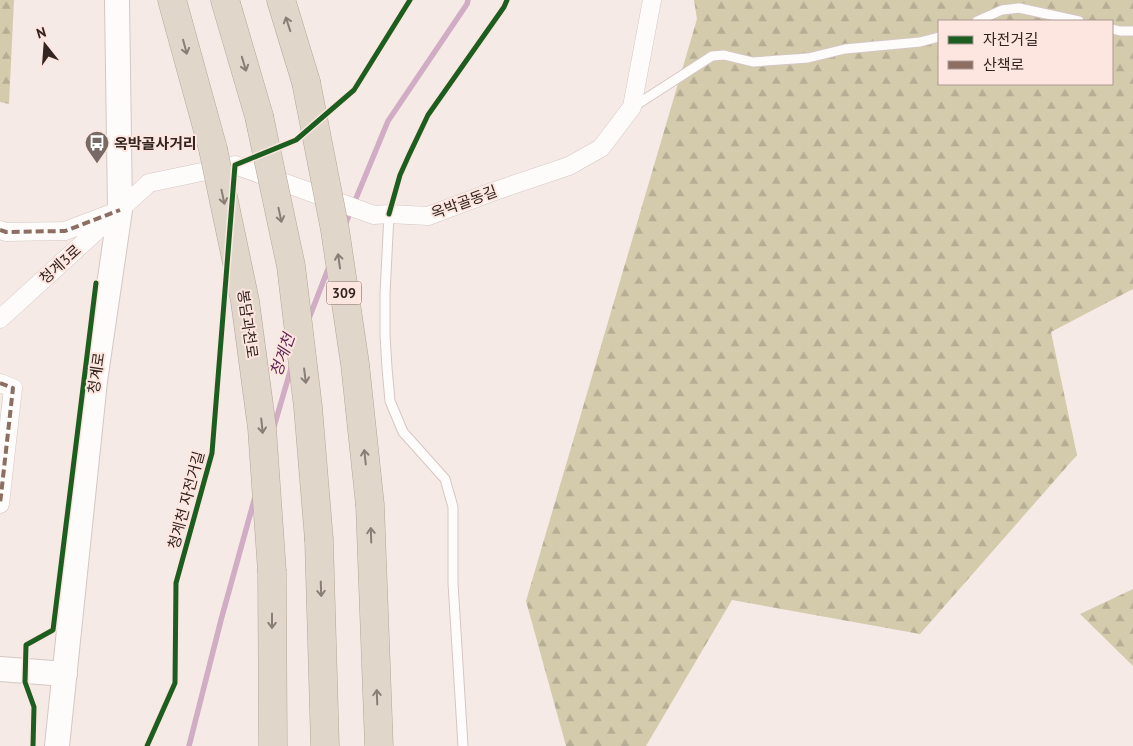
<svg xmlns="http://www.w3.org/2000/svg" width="1133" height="746" font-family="'PT Sans','Noto Sans KR',sans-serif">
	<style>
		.forest { fill: url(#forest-firs); fill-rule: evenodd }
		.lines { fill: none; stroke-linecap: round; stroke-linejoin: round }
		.stream { stroke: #d0adc4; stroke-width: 5.5 }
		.lane-casing { stroke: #d4c7c3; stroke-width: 11 }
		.street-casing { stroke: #d4c7c3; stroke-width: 19 }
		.secondary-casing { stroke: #d4c7c3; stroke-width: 26 }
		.highway-casing { stroke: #b4a597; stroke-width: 29 }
		.lane { stroke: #fefcfb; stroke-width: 9 }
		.street { stroke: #fefcfb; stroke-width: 18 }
		.secondary { stroke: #fefcfb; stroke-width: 24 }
		.highway { stroke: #e1d6ca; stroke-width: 28 }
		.highway-bridge-casing { stroke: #b4a597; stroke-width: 29; stroke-linecap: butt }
		.highway-bridge { stroke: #e1d6ca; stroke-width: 28 }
		.quiet { stroke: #8d6e63; stroke-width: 4; stroke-dasharray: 8 4; stroke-linecap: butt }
		.cycleway-casing { stroke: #fde6df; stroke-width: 8 }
		.cycleway { stroke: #1b5e20; stroke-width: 5 }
		.oneway { stroke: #8a7d75 }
		.labels { text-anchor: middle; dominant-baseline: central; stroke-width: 4; stroke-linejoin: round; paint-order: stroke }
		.shield { fill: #fde6df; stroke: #6f5e59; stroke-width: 1 }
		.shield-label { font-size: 14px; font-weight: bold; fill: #322420 }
		.poi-label { font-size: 15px; font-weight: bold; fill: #322420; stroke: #fde6df; text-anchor: start }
		.street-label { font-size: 15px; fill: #322420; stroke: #fde6df }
		.water-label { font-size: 16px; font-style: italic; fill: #5e2755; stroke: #fde6df }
	</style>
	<defs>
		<pattern id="forest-firs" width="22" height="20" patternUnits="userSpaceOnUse" patternTransform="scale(1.25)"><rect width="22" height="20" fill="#d4cbac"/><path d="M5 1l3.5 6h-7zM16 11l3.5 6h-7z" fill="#b6ae94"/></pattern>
	</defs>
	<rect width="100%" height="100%" fill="#f6eae6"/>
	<!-- forest -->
	<path class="forest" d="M 0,0 L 14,0 L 9,104 L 0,102 Z
		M 694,0 L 1133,0 L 1133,289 L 1051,332 L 1077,455 L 920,634 L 732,600 L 646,746 L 566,746 L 526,601 L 697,19 ZM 939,21 L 1112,21 L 1112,84 L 939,84 Z
		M 1133,589 L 1133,666 L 1080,614 Z"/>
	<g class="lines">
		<!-- stream -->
		<path class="stream" d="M 345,225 L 388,121 L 467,4 L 468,0
			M 308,321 L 330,264
			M 273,430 L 292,365
			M 189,746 L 221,620 L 255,497"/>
		<defs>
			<path id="lane" d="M 977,21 L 1002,10 L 1019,8 L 1079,21
				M 1112,29 L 1120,31 L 1133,31
				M 633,107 L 712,56 L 724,55 L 753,62 L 808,58 L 845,49 L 920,42 L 939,37
				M 389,214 L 385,294 L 385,335 L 387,368 L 390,401 L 403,432 L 445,479 L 453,507 L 453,583 L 463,746"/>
			<path id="street" d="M 0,230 L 6,232 L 65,231 L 110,214
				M 0,319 L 149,183 L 235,165 L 374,215 L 389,214 L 428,216 L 492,192 L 569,166 L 601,148 L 632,107 L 652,0
				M 0,383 L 13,388 L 0,504"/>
			<path id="secondary" d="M 0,669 L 65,674
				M 57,746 L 95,381 L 120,210 L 117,0"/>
			<path id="highway" d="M 172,0 L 213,149
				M 225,0 L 259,116
				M 281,0 L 306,82
				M 370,505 L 379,746
				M 319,540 L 325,746
				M 272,572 L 273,746"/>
		</defs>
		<!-- lane casing -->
		<use href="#lane" class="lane-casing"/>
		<!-- street casing -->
		<use href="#street" class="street-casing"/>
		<!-- secondary casing -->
		<use href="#secondary" class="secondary-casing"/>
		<!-- highway casing -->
		<use href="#highway" class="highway-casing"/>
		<!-- lane -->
		<use href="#lane" class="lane"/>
		<!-- street -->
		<use href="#street" class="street"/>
		<!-- secondary -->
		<use href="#secondary" class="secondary"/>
		<!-- highway -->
		<use href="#highway" class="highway"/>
		<defs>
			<path id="highway-bridge" d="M 306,82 L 335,230 L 355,364 L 370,505
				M 259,116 L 291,266 L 308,407 L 319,540
				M 213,149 L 245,301 L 262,428 L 272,572"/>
		</defs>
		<!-- highway-bridge casing -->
		<use href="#highway-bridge" class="highway-bridge-casing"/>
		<!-- highway-bridge -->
		<use href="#highway-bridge" class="highway-bridge"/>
		<!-- quiet -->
		<path class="quiet" d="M 0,230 L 6,232 L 65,231 L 120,210
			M 0,383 L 13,388 L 0,504"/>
		<defs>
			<path id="cycleway" d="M 389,214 L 400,175 L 409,155 L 428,115 L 504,7 L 507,0
				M 33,746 L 34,707 L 25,682 L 26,645 L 53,630 L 96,283
				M 147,746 L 175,683 L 176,583 L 212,453 L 235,165 L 296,140 L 354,90 L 410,0"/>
		</defs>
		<!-- cycleway casing -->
		<use href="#cycleway" class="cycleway-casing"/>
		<!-- cycleway -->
		<use href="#cycleway" class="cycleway"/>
	</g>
	<!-- one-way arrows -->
	<defs><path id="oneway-shaft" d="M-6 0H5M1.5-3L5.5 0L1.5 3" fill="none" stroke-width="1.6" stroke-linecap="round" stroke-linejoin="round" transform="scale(1.25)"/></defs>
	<g class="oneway">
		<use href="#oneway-shaft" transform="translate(288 24) rotate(-108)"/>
		<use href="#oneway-shaft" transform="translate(185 47) rotate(75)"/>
		<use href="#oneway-shaft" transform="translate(244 64) rotate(73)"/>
		<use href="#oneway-shaft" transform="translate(223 197) rotate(78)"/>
		<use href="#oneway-shaft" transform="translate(280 215) rotate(78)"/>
		<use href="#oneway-shaft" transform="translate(339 261) rotate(-98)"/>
		<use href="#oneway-shaft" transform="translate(305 376) rotate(83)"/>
		<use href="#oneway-shaft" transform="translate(262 426) rotate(84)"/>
		<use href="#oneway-shaft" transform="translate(365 457) rotate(-96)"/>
		<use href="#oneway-shaft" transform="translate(371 535) rotate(-92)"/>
		<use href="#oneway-shaft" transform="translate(321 589) rotate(88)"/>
		<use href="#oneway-shaft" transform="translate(272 621) rotate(90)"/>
		<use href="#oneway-shaft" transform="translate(377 697) rotate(-92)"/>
	</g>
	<!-- icons -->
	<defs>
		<symbol id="bus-pin" viewBox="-11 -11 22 30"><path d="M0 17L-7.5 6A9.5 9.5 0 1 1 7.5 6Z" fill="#776965" stroke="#fde6df"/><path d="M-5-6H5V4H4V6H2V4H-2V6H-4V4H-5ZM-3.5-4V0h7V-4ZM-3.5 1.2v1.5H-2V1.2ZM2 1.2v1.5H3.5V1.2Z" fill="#fff"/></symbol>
	</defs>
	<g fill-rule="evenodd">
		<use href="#bus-pin" x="83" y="129" width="28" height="38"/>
	</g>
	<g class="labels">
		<!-- shield labels -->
		<rect class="shield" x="326.5" y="281.5" width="35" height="23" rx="4"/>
		<g class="shield-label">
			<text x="344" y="293">309</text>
		</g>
		<!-- poi labels -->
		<g class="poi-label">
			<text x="114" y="143">옥박골사거리</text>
		</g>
		<!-- street labels -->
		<g class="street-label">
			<text transform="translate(464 202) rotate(-20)">옥박골동길</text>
			<text transform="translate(60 264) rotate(-42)">청계3로</text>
			<text transform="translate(248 324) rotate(82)">봉담과천로</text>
			<text transform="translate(96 373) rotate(-82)">청계로</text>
			<text transform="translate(186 500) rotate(-75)">청계천 자전거길</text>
		</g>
		<!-- water labels -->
		<g class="water-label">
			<text transform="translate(282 355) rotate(-71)">청계천</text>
		</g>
	</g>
	<!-- legend -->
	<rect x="938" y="20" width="175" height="65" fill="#fde6df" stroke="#ac9893"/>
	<rect x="948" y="36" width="25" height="8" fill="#1b5e20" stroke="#ac9893"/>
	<text x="983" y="45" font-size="15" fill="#322420">자전거길</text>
	<rect x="948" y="61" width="25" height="8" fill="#8d6e63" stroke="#ac9893"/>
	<text x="983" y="70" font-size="15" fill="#322420">산책로</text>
	<!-- north arrow -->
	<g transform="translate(45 45) rotate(343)" stroke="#fde6df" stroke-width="4" paint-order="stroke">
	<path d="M0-4L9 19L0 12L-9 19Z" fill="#322420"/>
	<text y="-8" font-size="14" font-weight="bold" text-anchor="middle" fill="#322420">N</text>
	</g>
</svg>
